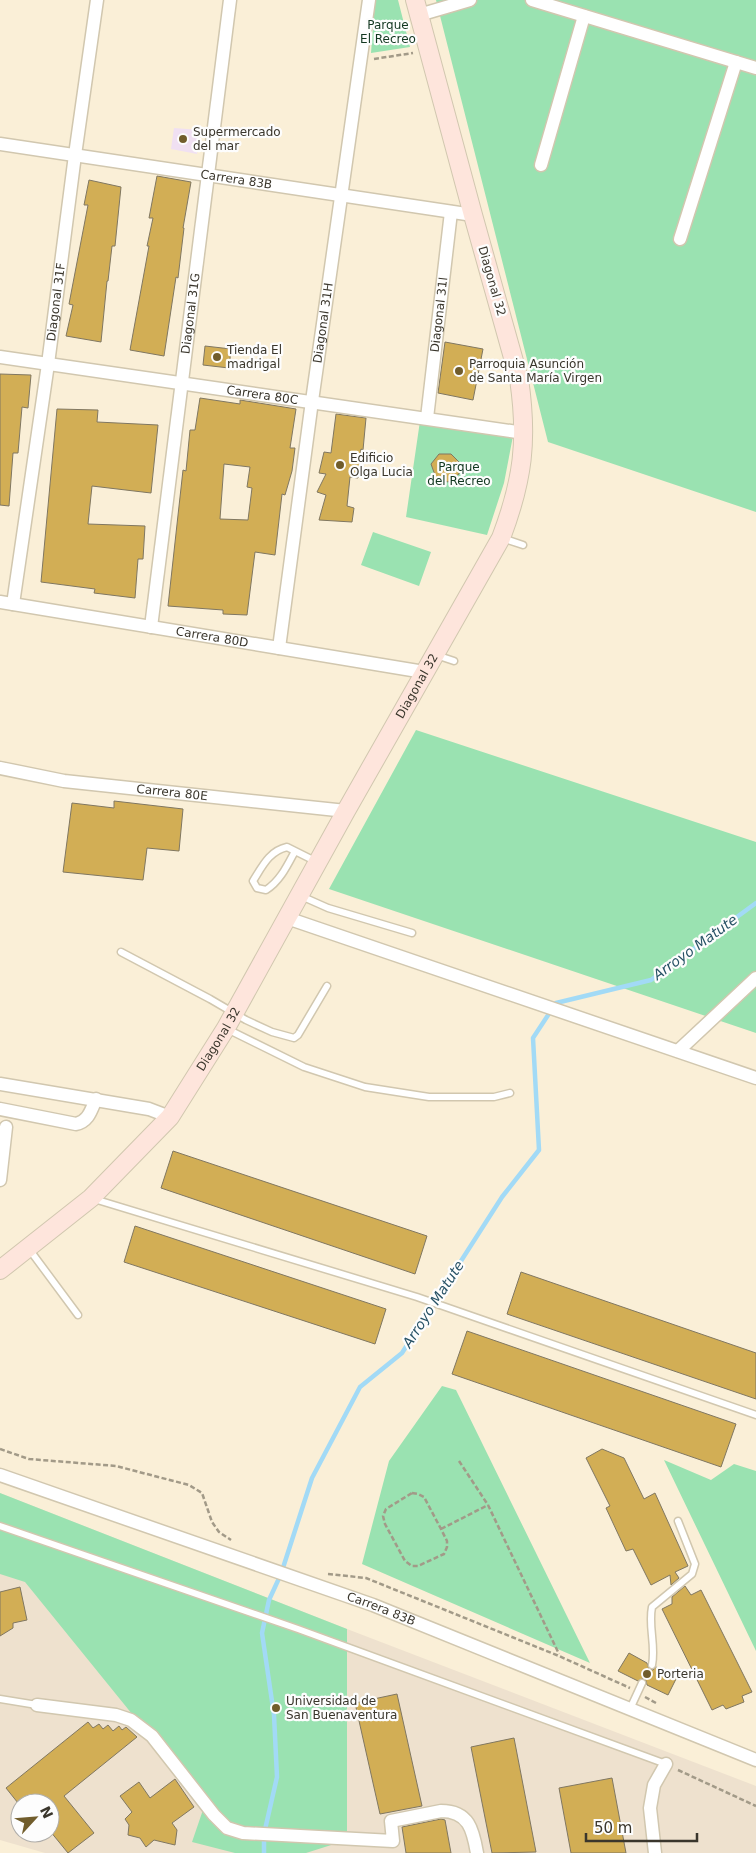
<svg xmlns="http://www.w3.org/2000/svg" width="756" height="1853" font-family="'DejaVu Sans',sans-serif">
	<style>
		.commercial { fill: #f0e0f2 }
		.education { fill: #eee1ce; fill-rule: evenodd }
		.green { fill: #9ae2b1 }
		.lines { fill: none; stroke-linecap: round; stroke-linejoin: round }
		.stream { stroke: #a2daf6; stroke-width: 4.5 }
		.building { fill: #d2ae55; stroke: #807761; fill-rule: evenodd }
		.lane-casing { stroke: #d1c7af; stroke-width: 9 }
		.street-casing { stroke: #d1c7af; stroke-width: 15 }
		.secondary-casing { stroke: #d1c7af; stroke-width: 20 }
		.path { stroke: #a29a88; stroke-width: 2.5; stroke-dasharray: 5 2.5; stroke-linecap: butt }
		.lane { stroke: #fff; stroke-width: 6 }
		.street { stroke: #fff; stroke-width: 12 }
		.secondary { stroke: #fee5dc; stroke-width: 18 }
		.poi-dot { fill: #715d2c; stroke: #fdfdfd; stroke-width: 2 }
		.labels { text-anchor: middle; dominant-baseline: central; stroke-width: 4.5; stroke-linejoin: round; paint-order: stroke }
		.park-label { font-size: 12px; fill: #123720; stroke: #fdfdfd }
		.poi-label { font-size: 12px; fill: #3a362c; stroke: #fdfdfd; text-anchor: start }
		.street-label { font-size: 12px; fill: #3a362c; stroke: #fdfdfd }
		.water-label { font-size: 14px; font-style: italic; fill: #275266; stroke: #fdfdfd }
	</style>
	<rect width="100%" height="100%" fill="#faefd7"/>
	<!-- commercial -->
	<path class="commercial" d="M 174,128 L 200,130 L 197,154 L 171,149 Z"/>
	<!-- education -->
	<path class="education" d="M 0,1493 L 347,1629 L 756,1786 L 756,1853 L 45,1853 L 0,1840 ZM 20,1803 L 50,1803 L 50,1833 L 20,1833 Z"/>
	<!-- green -->
	<path class="green" d="M 375,0 L 398,0 L 410,47 L 371,53 Z
		M 436,0 L 756,0 L 756,512 L 548,442 Z
		M 420,421 L 513,436 L 504,483 L 487,535 L 406,517 Z
		M 373,532 L 431,552 L 419,586 L 361,565 Z
		M 416,730 L 756,842 L 756,1033 L 329,889 Z
		M 442,1386 L 456,1390 L 590,1663 L 362,1564 L 389,1461 Z
		M 664,1460 L 711,1480 L 734,1464 L 756,1471 L 756,1651 Z
		M 0,1493 L 347,1629 L 347,1840 L 306,1853 L 235,1853 L 192,1842 L 205,1804 L 25,1582 L 0,1574 Z"/>
	<g class="lines">
		<!-- stream -->
		<path class="stream" d="M 264,1853 L 264,1834 L 277,1777 L 274,1715 L 262,1633 L 269,1600 L 281,1574 L 312,1478 L 360,1387 L 402,1353 L 502,1197 L 539,1150 L 533,1038 L 556,1003 L 651,980 L 756,903"/>
	</g>
	<!-- building -->
	<path class="building" d="M 157,176 L 191,182 L 183,228 L 184,228 L 178,278 L 176,277 L 164,356 L 130,350 L 149,246 L 147,246 L 153,218 L 149,218 Z
		M 89,180 L 121,187 L 115,246 L 112,246 L 108,281 L 107,281 L 101,342 L 66,336 L 73,305 L 69,304 L 88,205 L 84,205 Z
		M 445,342 L 483,349 L 473,400 L 438,393 Z
		M 205,346 L 231,349 L 229,368 L 203,365 Z
		M 0,374 L 31,375 L 28,408 L 22,407 L 18,453 L 13,453 L 9,506 L 0,505 Z
		M 200,398 L 240,404 L 240,400 L 296,409 L 290,448 L 295,448 L 292,471 L 285,495 L 282,494 L 275,555 L 255,552 L 247,615 L 223,614 L 223,610 L 168,606 L 183,470 L 186,471 L 190,430 L 195,430 ZM 224,464 L 250,467 L 247,487 L 252,488 L 248,520 L 220,519 Z
		M 57,409 L 98,410 L 97,422 L 158,425 L 151,493 L 92,486 L 88,524 L 145,526 L 143,559 L 138,559 L 135,598 L 94,593 L 95,589 L 41,582 Z
		M 336,414 L 366,418 L 363,450 L 361,449 L 358,478 L 350,477 L 347,506 L 354,508 L 352,522 L 319,520 L 326,495 L 317,492 L 326,474 L 319,473 L 324,452 L 331,453 Z
		M 439,454 L 451,454 L 459,462 L 459,474 L 448,482 L 436,478 L 431,464 Z
		M 114,801 L 183,809 L 179,851 L 147,848 L 143,880 L 63,872 L 72,803 L 114,808 Z
		M 173,1151 L 427,1236 L 415,1274 L 161,1188 Z
		M 135,1226 L 386,1309 L 375,1344 L 124,1262 Z
		M 521,1272 L 756,1353 L 756,1399 L 507,1314 Z
		M 467,1331 L 736,1424 L 721,1467 L 452,1374 Z
		M 602,1449 L 624,1458 L 644,1499 L 655,1493 L 688,1566 L 675,1572 L 679,1578 L 671,1585 L 670,1575 L 651,1585 L 633,1549 L 626,1551 L 606,1508 L 610,1506 L 586,1458 Z
		M 685,1586 L 691,1595 L 701,1590 L 752,1692 L 742,1696 L 744,1702 L 726,1709 L 723,1705 L 712,1710 L 662,1609 L 672,1604 L 672,1597 Z
		M 20,1587 L 27,1620 L 13,1623 L 13,1628 L 0,1636 L 0,1592 Z
		M 629,1653 L 647,1663 L 649,1669 L 653,1670 L 656,1667 L 677,1677 L 668,1695 L 647,1685 L 646,1681 L 644,1678 L 638,1681 L 618,1671 Z
		M 397,1694 L 422,1806 L 380,1814 L 355,1703 Z
		M 88,1722 L 93,1728 L 99,1724 L 103,1729 L 108,1725 L 113,1731 L 119,1726 L 122,1730 L 126,1727 L 137,1737 L 64,1796 L 94,1833 L 68,1853 L 50,1831 L 50,1803 L 18,1803 L 6,1788 Z
		M 514,1738 L 536,1852 L 492,1853 L 471,1747 Z
		M 612,1778 L 626,1853 L 571,1853 L 559,1788 Z
		M 175,1779 L 194,1807 L 172,1823 L 177,1830 L 175,1845 L 154,1840 L 146,1847 L 140,1838 L 128,1835 L 129,1825 L 125,1819 L 132,1812 L 120,1796 L 139,1782 L 150,1798 Z
		M 441,1819 L 445,1820 L 451,1853 L 406,1853 L 402,1827 Z"/>
	<g class="lines">
		<defs>
			<path id="lane" d="M 502,538 L 523,545
				M 436,655 L 454,661
				M 295,851 C 287,866 280,881 266,890 L 257,888 L 253,881 C 262,867 269,851 287,847 L 317,862
				M 301,896 L 328,908 L 412,933
				M 121,952 L 210,999 L 246,1020 L 272,1032 L 294,1038 L 298,1035 L 327,986
				M 227,1029 L 304,1067 L 365,1087 L 429,1097 L 494,1097 L 510,1093
				M 94,1199 L 417,1297 L 756,1415
				M 29,1249 L 78,1315
				M 0,1526 L 298,1629 L 666,1764
				M 652,1665 C 656,1645 648,1626 652,1607 L 692,1574 L 695,1564 L 678,1521
				M 0,1699 L 37,1705
				M 630,1709 L 642,1683"/>
			<g id="street">
				<path d="M 532,0 L 756,68"/>
				<path d="M 419,15 L 470,0"/>
				<path id="s1" d="M 0,144 L 473,215"/>
				<path d="M 541,165 L 584,16"/>
				<path d="M 680,239 L 736,62"/>
				<path id="s2" d="M 0,357 L 524,433"/>
				<path id="s3" d="M 427,418 L 451,212"/>
				<path id="s4" d="M 0,602 L 424,672"/>
				<path id="s5" d="M 13,604 L 48,364 L 75,155 L 97,0"/>
				<path id="s6" d="M 151,627 L 230,0"/>
				<path id="s7" d="M 279,648 L 312,401 L 369,0"/>
				<path id="s8" d="M 0,768 L 64,781 L 346,811"/>
				<path d="M 287,918 L 756,1078"/>
				<path d="M 678,1051 L 756,978"/>
				<path d="M 0,1084 L 149,1109 L 170,1117"/>
				<path d="M 0,1109 L 76,1124 C 89,1121 91,1110 96,1099"/>
				<path d="M 0,1180 L 6,1127"/>
				<path id="s9" d="M 0,1475 L 373,1605 L 756,1760"/>
				<path d="M 37,1705 L 116,1715 L 131,1720 L 152,1736 L 214,1815 L 227,1828 L 243,1833 L 393,1841 L 391,1821 L 441,1811 C 469,1811 473,1830 477,1853"/>
				<path d="M 655,1853 L 650,1808 L 654,1785 L 666,1764"/>
			</g>
			<g id="secondary">
				<path id="s10" d="M 0,1270 L 91,1198 L 170,1117 L 226,1028 L 346,811 L 501,538 C 523,480 528,440 519,379 L 473,215 L 415,0"/>
			</g>
		</defs>
		<!-- lane casing -->
		<use href="#lane" class="lane-casing"/>
		<!-- street casing -->
		<use href="#street" class="street-casing"/>
		<!-- secondary casing -->
		<use href="#secondary" class="secondary-casing"/>
		<!-- path -->
		<path class="path" d="M 374,59 L 413,53
			M 0,1449 L 29,1459 L 116,1466 L 189,1485 L 202,1493 L 212,1522 L 219,1532 L 231,1540
			M 459,1461 L 488,1505 L 559,1654
			M 412,1493 L 418,1494 L 424,1497 L 441,1529 L 447,1541 L 447,1547 L 444,1554 L 418,1566 L 412,1566 L 405,1561 L 385,1524 L 383,1516 L 386,1509 Z
			M 441,1529 L 488,1505
			M 328,1574 L 366,1578 L 559,1656 L 630,1688
			M 645,1697 L 656,1703
			M 678,1770 L 756,1806"/>
		<!-- lane -->
		<use href="#lane" class="lane"/>
		<!-- street -->
		<use href="#street" class="street"/>
		<!-- secondary -->
		<use href="#secondary" class="secondary"/>
	</g>
	<!-- markers -->
	<g class="poi-dot">
		<circle cx="183" cy="139" r="5"/>
		<circle cx="217" cy="357" r="5"/>
		<circle cx="459" cy="371" r="5"/>
		<circle cx="340" cy="465" r="5"/>
		<circle cx="647" cy="1674" r="5"/>
		<circle cx="276" cy="1708" r="5"/>
	</g>
	<g class="labels">
		<!-- park labels -->
		<g class="park-label">
			<text x="388" y="25">Parque<tspan x="388" dy="14">El Recreo</tspan></text>
			<text x="459" y="467">Parque<tspan x="459" dy="14">del Recreo</tspan></text>
		</g>
		<!-- poi labels -->
		<g class="poi-label">
			<text x="193" y="132">Supermercado<tspan x="193" dy="14">del mar</tspan></text>
			<text x="227" y="350">Tienda El<tspan x="227" dy="14">madrigal</tspan></text>
			<text x="469" y="364">Parroquia Asunción<tspan x="469" dy="14">de Santa María Virgen</tspan></text>
			<text x="350" y="458">Edificio<tspan x="350" dy="14">Olga Lucia</tspan></text>
			<text x="657" y="1674">Porteria</text>
			<text x="286" y="1701">Universidad de<tspan x="286" dy="14">San Buenaventura</tspan></text>
		</g>
		<!-- street labels -->
		<g class="street-label">
			<text stroke="none"><textPath href="#s1" startOffset="239">Carrera 83B</textPath></text>
			<text transform="translate(492 281) rotate(74)">Diagonal 32</text>
			<text stroke="none"><textPath href="#s5" startOffset="305">Diagonal 31F</textPath></text>
			<text stroke="none"><textPath href="#s6" startOffset="316">Diagonal 31G</textPath></text>
			<text stroke="none"><textPath href="#s3" startOffset="104">Diagonal 31I</textPath></text>
			<text stroke="none"><textPath href="#s7" startOffset="328">Diagonal 31H</textPath></text>
			<text stroke="none"><textPath href="#s2" startOffset="265">Carrera 80C</textPath></text>
			<text stroke="none"><textPath href="#s4" startOffset="215">Carrera 80D</textPath></text>
			<text stroke="none"><textPath href="#s10" startOffset="726">Diagonal 32</textPath></text>
			<text stroke="none"><textPath href="#s8" startOffset="174">Carrera 80E</textPath></text>
			<text stroke="none"><textPath href="#s10" startOffset="321">Diagonal 32</textPath></text>
			<text stroke="none"><textPath href="#s9" startOffset="404">Carrera 83B</textPath></text>
		</g>
		<!-- water labels -->
		<g class="water-label">
			<text transform="translate(695 947) rotate(-36)">Arroyo Matute</text>
			<text transform="translate(433 1304) rotate(-57)">Arroyo Matute</text>
		</g>
	</g>
	<!-- north arrow -->
	<g transform="translate(35 1818) rotate(64)"><circle r="24" fill="#fdfdfd" stroke="#afada9"/>
	<path d="M0-4L9 19L0 12L-9 19Z" fill="#715d2c"/>
	<text y="-8" font-size="14" font-weight="bold" text-anchor="middle" fill="#3a362c">N</text>
	</g>
	<!-- scale -->
	<path d="M586 1833v8h111v-8" fill="none" stroke="#3a362c" stroke-width="2.5"/>
	<text x="594" y="1833" font-size="15" fill="#3a362c" stroke="#fdfdfd" stroke-width="4" paint-order="stroke">50 m</text>
</svg>
